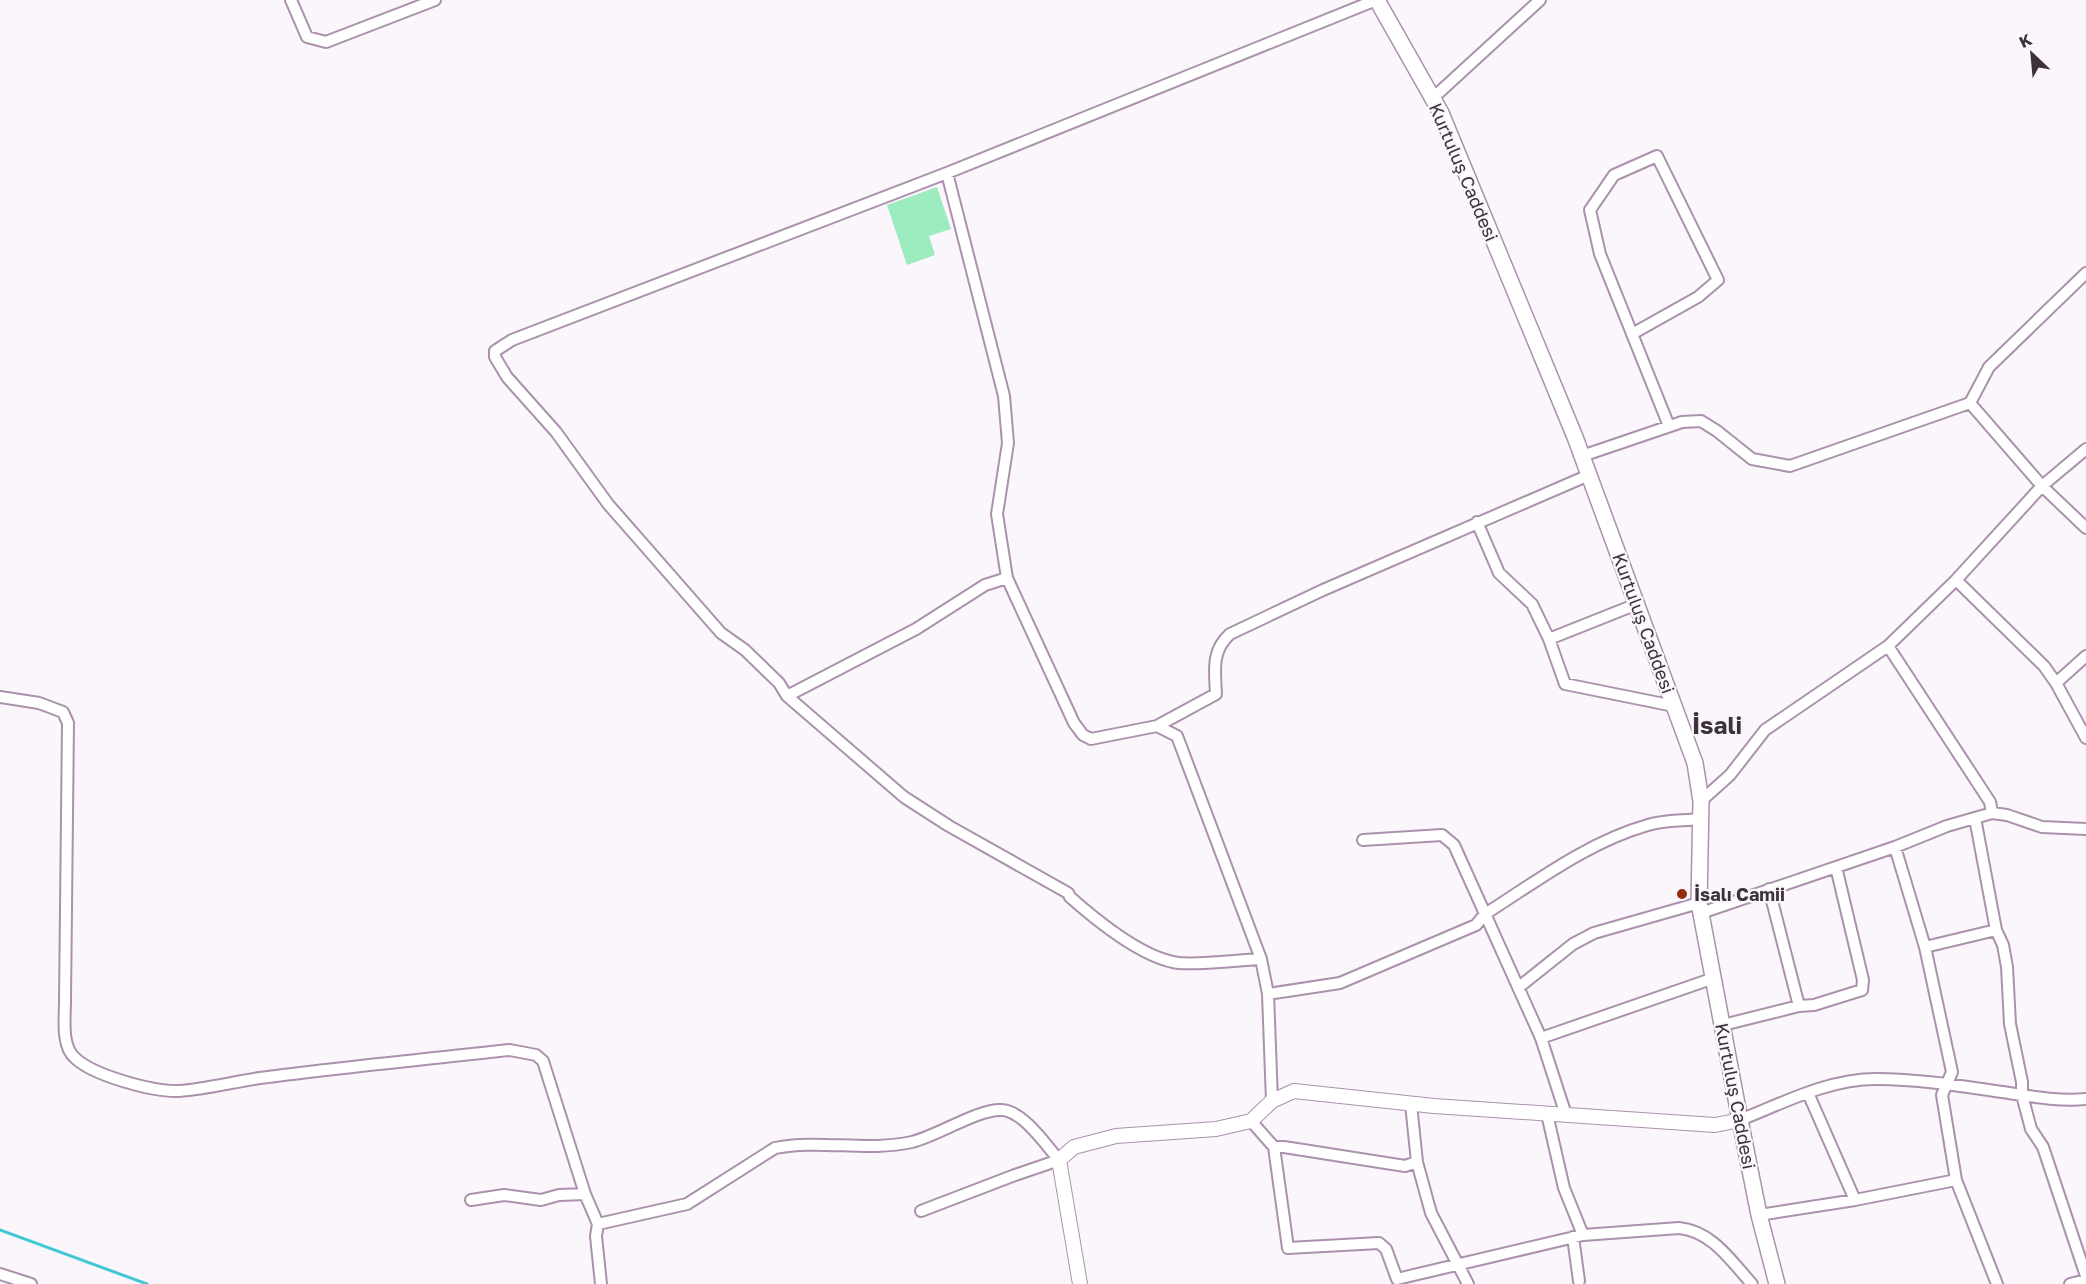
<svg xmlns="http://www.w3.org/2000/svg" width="2086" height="1284" font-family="'Golos Text',sans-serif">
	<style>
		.pitch { fill: #9cecc0 }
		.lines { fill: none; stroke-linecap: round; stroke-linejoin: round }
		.stream { stroke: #41c8d4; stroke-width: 3 }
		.minor-casing { stroke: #ab91ad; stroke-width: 14 }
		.tertiary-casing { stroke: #ab91ad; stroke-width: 16 }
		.secondary-casing { stroke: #ab91ad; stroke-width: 18 }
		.minor { stroke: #fff; stroke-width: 10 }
		.tertiary { stroke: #fff; stroke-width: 14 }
		.secondary { stroke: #fff; stroke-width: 15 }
		.poi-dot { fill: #952e0e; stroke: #fbf6fc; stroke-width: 2 }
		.labels { text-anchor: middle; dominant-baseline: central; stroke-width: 4.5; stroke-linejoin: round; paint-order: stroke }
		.street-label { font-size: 18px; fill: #3c313d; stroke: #fbf6fc }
		.poi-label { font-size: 18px; font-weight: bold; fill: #3c313d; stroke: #fbf6fc; text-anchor: start }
		.district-label { font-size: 24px; font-weight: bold; fill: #3c313d; stroke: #fbf6fc }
	</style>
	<rect width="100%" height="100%" fill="#fbf6fc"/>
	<!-- pitch -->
	<path class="pitch" d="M 937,187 L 951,229 L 929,236 L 935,255 L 907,265 L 887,205 Z"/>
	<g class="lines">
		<!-- stream -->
		<path class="stream" d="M 0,1230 L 147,1284"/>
		<defs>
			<path id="minor" d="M 291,0 L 307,37 L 326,42 L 435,0
				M 1433,98 L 1540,0
				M 947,173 L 1004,396 L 1008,443 L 997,514 L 1007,578 L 1074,723 L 1083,735 L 1091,739 L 1157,726 L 1216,694 C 1215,671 1211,651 1230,634 L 1323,590 L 1589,475
				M 1632,334 L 1698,297 L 1718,280 L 1657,156 L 1614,175 L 1590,210 L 1600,254 L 1669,426
				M 1970,403 L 2042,486 L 2086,528
				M 1582,456 L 1682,422 L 1701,421 L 1717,431 L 1752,459 L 1790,466 L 1970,403 L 1989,367 L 2086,273
				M 1477,522 L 1499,573 L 1532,604 L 1549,639 L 1565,684 L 1674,706
				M 1956,580 L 2044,666 L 2056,683 L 2086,738
				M 1549,639 L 1637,604
				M 1888,646 L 1990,802 L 1992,813
				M 2056,683 L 2086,656
				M 787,696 L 916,629 L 985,585 L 1007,578
				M 0,697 L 39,703 L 63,712 L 68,723 L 65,1001 C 65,1018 61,1046 75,1058 C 94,1076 154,1092 179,1091 C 206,1089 233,1082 260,1078 C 343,1067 427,1059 510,1050 L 536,1055 L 543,1061 L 585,1194 L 598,1224 L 596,1236 L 601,1284
				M 1157,726 L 1177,736 L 1261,959 L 1268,994 L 1272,1101
				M 1701,801 L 1730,775 L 1765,730 L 1888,646 L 1956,580 L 2042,486 L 2086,449
				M 1363,840 L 1442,835 L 1454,845 L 1541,1038 L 1566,1115
				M 1895,847 L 1925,947 L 1952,1072 L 1942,1095 L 1956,1180 L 1997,1284
				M 1769,889 L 1799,1006
				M 1701,913 L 1895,847 L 1947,826 L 1992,813 L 2007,815 L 2042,827 L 2086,829
				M 1996,930 L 2003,945 L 2007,967 L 2010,1024 L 2022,1082 L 2022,1095 L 2031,1129 L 2043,1147 L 2086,1276
				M 1925,947 L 1996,930 L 1975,818
				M 1261,959 C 1237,960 1202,965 1179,963 C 1144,959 1096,920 1070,897 L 1068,893 L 949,826 L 904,797 L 787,696 L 779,683 L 745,650 L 721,633 L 608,504 L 556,432 L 507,377 L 495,357 L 495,351 L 512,340 L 947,173 L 1376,0
				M 1519,987 L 1573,944 L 1594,933 L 1699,903
				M 1268,994 L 1340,983 L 1476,925 L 1485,914 C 1537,881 1588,842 1648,825 C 1664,820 1683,821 1699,819
				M 1723,1025 L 1799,1006 L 1814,1005 L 1862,990 L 1863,980 L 1836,867
				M 1541,1038 L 1714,978
				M 1808,1093 L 1855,1200
				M 1411,1104 L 1417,1162 L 1431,1213 L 1468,1284
				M 1547,1114 L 1564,1188 L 1583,1235
				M 1740,1120 C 1783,1103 1828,1079 1876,1079 C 1915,1079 1955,1085 1995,1091 C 2024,1095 2056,1102 2086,1099
				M 1251,1121 L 1274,1147 L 1288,1248 L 1379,1243 L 1386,1249 L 1397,1279 L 1583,1235 L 1679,1228 C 1712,1231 1731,1261 1752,1284
				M 1274,1147 L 1284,1147 L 1405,1166 L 1417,1162
				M 471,1200 L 504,1195 L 541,1200 L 559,1195 L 585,1194
				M 1759,1215 L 1855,1200 L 1956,1180
				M 598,1224 L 687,1204 L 775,1148 C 820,1139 867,1152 912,1142 C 937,1136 980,1108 1002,1110 C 1023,1111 1046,1145 1059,1160 L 1015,1175 L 921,1211
				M 1573,1237 L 1579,1281
				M 0,1274 L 31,1284
				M 2070,1284 L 2086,1280"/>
			<path id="tertiary" d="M 1080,1284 L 1059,1160 L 1074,1147 L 1116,1136 L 1216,1129 L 1251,1121 L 1272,1101 L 1294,1091 L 1434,1106 L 1715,1125 L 1740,1120"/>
			<path id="secondary" d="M 1377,0 L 1441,113 L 1575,437 L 1695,763 L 1701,801 L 1699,903 L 1740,1120 L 1759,1215 L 1777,1284"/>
		</defs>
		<!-- minor casing -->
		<use href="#minor" class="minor-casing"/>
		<!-- tertiary casing -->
		<use href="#tertiary" class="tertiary-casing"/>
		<!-- secondary casing -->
		<use href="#secondary" class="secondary-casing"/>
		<!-- minor -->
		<use href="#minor" class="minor"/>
		<!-- tertiary -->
		<use href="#tertiary" class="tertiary"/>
		<!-- secondary -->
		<use href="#secondary" class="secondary"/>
	</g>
	<!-- markers -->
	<circle class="poi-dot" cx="1682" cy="894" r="6"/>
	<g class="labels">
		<!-- street labels -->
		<g class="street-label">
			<text transform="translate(1464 172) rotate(67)">Kurtuluş Caddesi</text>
			<text transform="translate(1644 623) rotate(70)">Kurtuluş Caddesi</text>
			<text transform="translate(1736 1096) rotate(79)">Kurtuluş Caddesi</text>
		</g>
		<!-- poi labels -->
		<g class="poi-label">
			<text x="1694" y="894">İsalı Camii</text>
		</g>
		<!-- district labels -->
		<g class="district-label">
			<text x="1717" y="724">İsali</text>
		</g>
	</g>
	<!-- north arrow -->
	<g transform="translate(2032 54) rotate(334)" stroke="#fbf6fc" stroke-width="4.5" paint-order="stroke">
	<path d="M0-4.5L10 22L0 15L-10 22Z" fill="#3c313d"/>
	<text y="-9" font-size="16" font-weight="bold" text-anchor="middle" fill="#3c313d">K</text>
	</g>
</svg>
